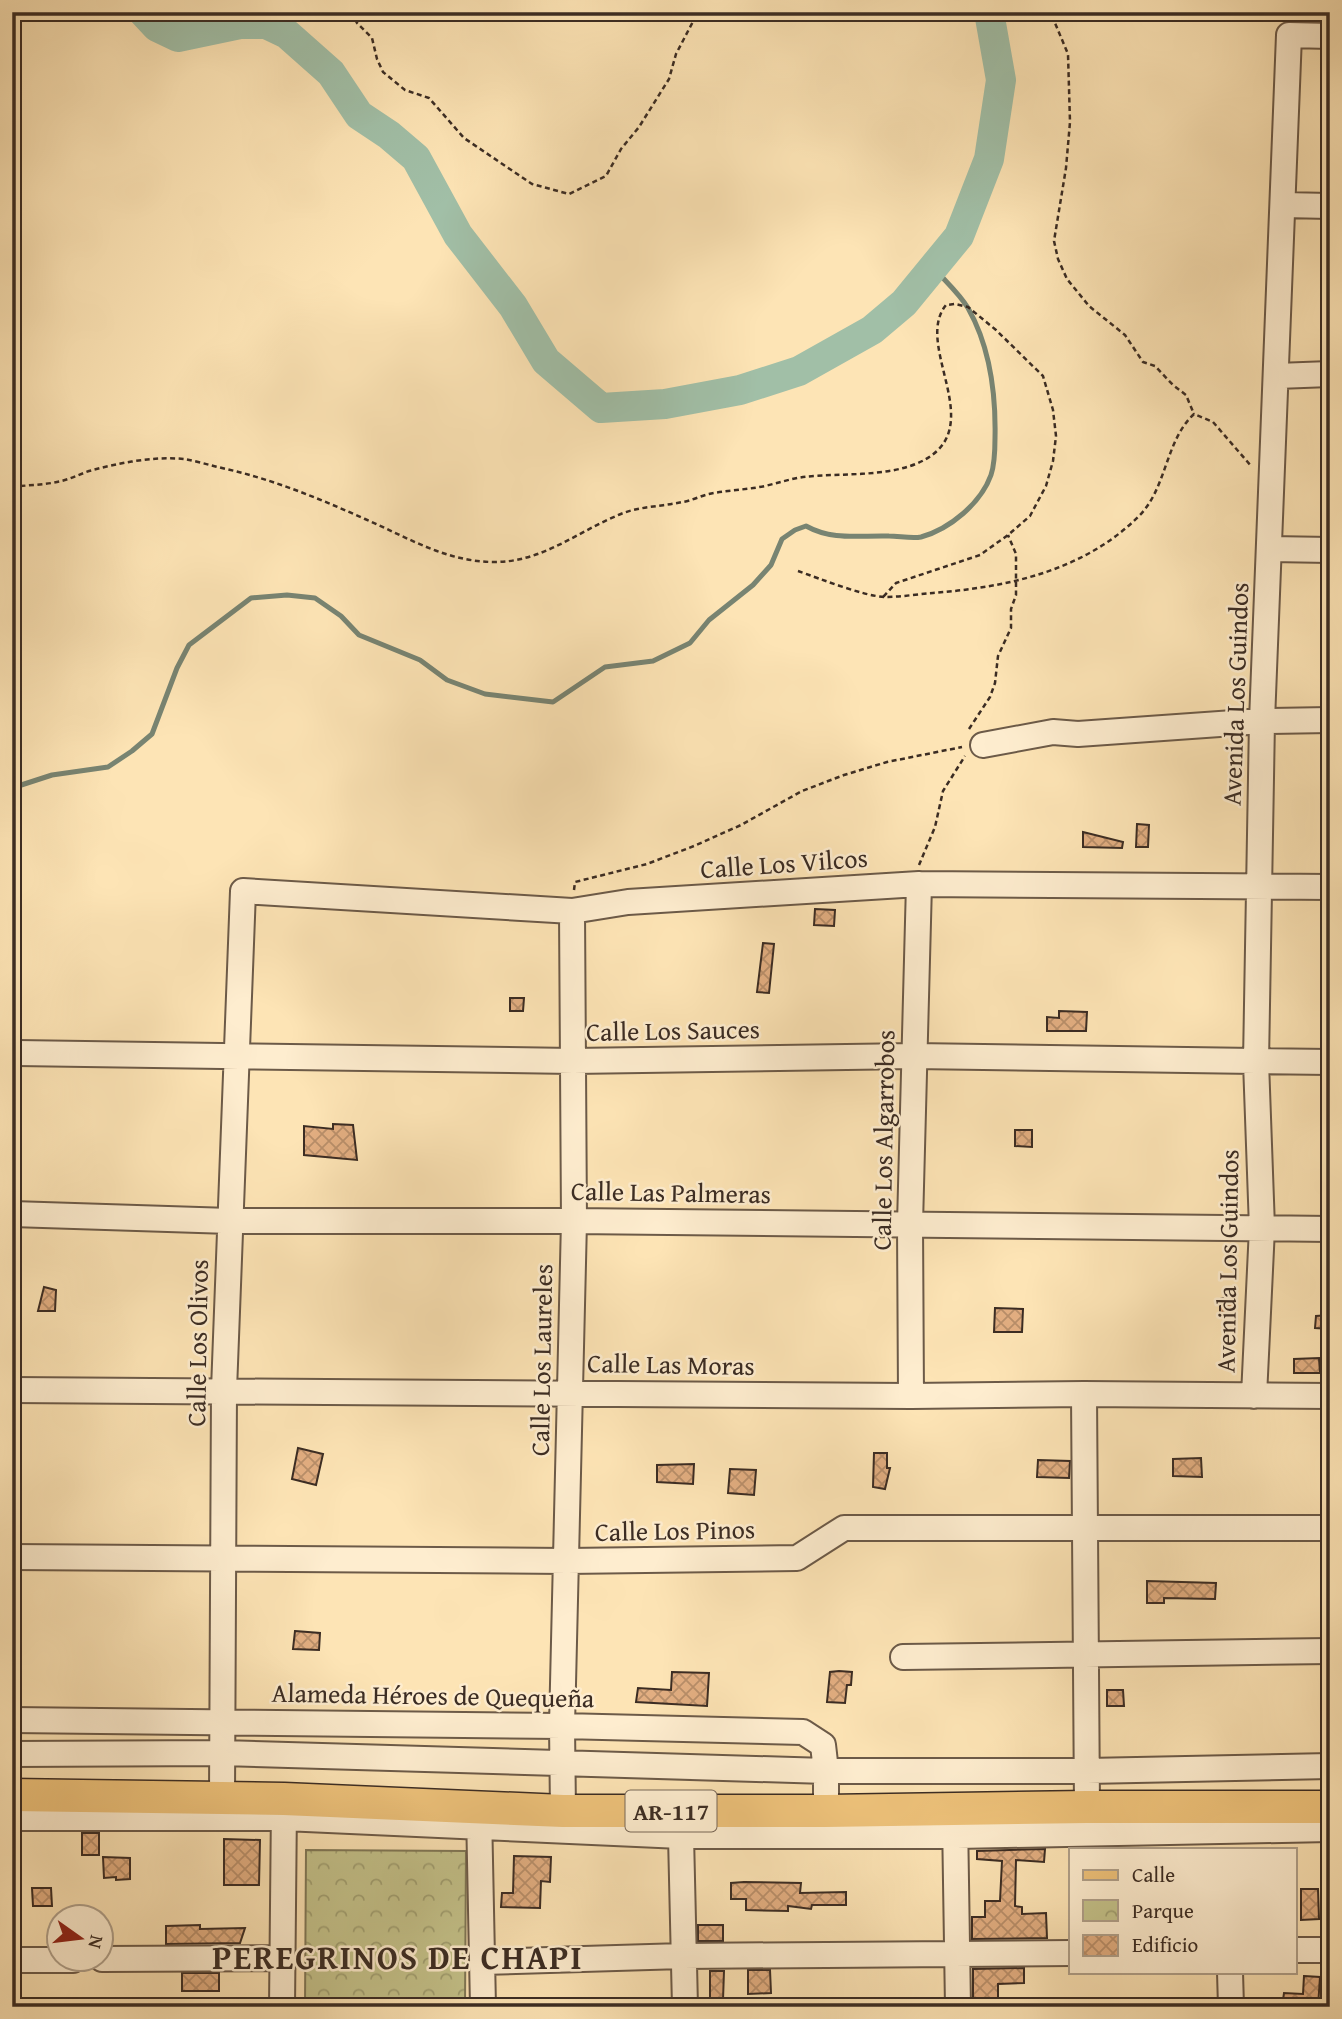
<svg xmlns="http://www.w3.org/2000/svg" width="1342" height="2019" font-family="'Gentium Book Plus',serif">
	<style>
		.park { fill: url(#park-crowns); stroke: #807756; stroke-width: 2 }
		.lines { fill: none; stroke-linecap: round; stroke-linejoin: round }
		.stream { stroke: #788472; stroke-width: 5 }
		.river { stroke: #a1bfa7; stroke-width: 30 }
		.building { fill: url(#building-cross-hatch); stroke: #3b2c23; stroke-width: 2 }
		.minor-casing { stroke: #6c5a48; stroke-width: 28 }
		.major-casing { stroke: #3b2c23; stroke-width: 35 }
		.path { stroke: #3b2c23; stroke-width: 2.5; stroke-dasharray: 5 3.5; stroke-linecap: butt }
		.minor { stroke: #feedcf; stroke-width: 24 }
		.major { stroke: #eec27a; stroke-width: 32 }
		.labels { text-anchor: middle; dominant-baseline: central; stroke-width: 5; stroke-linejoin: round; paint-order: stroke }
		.shield { fill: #feedcf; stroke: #766657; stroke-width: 2 }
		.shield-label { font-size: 24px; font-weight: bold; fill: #3b2c23 }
		.street-label { font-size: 26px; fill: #3b2c23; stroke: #feedcf }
		.district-label { font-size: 33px; font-weight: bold; letter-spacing: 2px; fill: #3b2c23; stroke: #feedcf }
	</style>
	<defs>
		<pattern id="park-crowns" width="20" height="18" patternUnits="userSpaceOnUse" patternTransform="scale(1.75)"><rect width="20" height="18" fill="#c4c28a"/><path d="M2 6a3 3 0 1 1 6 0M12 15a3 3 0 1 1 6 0" fill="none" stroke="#a09e70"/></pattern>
		<pattern id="building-cross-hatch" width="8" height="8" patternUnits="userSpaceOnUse" patternTransform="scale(1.75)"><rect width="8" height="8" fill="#e2ae81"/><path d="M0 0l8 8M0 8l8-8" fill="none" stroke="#b88e69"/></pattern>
	</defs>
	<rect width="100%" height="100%" fill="#fde4b5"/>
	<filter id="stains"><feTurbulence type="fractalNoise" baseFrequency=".00286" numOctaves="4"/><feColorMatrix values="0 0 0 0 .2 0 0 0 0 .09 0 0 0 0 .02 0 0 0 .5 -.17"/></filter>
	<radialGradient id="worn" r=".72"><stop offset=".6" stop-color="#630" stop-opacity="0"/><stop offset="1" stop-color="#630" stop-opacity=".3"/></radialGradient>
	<!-- park -->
	<path class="park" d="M 306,1850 L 466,1851 L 465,2007 L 305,2007 Z"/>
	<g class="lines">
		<!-- stream -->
		<path class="stream" d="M 12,788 L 52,775 L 108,767 L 132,751 L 152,734 L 177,668 L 189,645 L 251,598 L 287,595 L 315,598 L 341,616 L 359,635 L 420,660 L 447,680 L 485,694 L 553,702 L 605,667 L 653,661 L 690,643 L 709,620 L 753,585 L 771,565 L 782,539 L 795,530 L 806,526 C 833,541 860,535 889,536 C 899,536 912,539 921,537 C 950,529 981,503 991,475 C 995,463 995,449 995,438 C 996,394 990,347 968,308 C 959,293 945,281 933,267"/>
		<!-- river -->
		<path class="river" d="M 143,12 L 157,27 L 178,37 L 240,24 L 266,24 L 287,34 L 331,73 L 359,115 L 389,135 L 416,158 L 458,235 L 513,306 L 546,361 L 601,408 L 665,404 L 740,390 L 799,371 L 872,330 L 904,303 L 959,236 L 989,159 L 1001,80 L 989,12"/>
	</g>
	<!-- building -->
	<path class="building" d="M 1137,824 L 1149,825 L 1148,847 L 1136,847 Z
		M 1083,832 L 1123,842 L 1122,848 L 1083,847 Z
		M 815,909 L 835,910 L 834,926 L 814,925 Z
		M 763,943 L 774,944 L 769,993 L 757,992 Z
		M 510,998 L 524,998 L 523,1011 L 510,1011 Z
		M 1059,1011 L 1087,1012 L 1086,1031 L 1047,1031 L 1047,1017 L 1059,1018 Z
		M 333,1124 L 353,1125 L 357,1160 L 304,1155 L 304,1126 L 333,1129 Z
		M 1015,1130 L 1032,1130 L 1032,1147 L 1015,1146 Z
		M 44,1287 L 56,1290 L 55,1311 L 38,1311 Z
		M 1234,1295 L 1234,1318 L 1220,1318 L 1220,1299 Z
		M 995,1308 L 1023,1309 L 1022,1332 L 994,1332 Z
		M 1330,1315 L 1330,1329 L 1315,1328 L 1316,1316 Z
		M 1319,1358 L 1320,1373 L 1294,1373 L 1294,1359 Z
		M 298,1448 L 323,1454 L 316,1485 L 292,1479 Z
		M 874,1453 L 887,1453 L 887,1468 L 890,1468 L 885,1489 L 873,1487 Z
		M 1201,1458 L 1202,1477 L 1173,1476 L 1173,1459 Z
		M 1038,1460 L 1070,1461 L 1069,1478 L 1037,1477 Z
		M 694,1464 L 693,1484 L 657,1482 L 657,1465 Z
		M 730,1469 L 756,1470 L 754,1495 L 728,1493 Z
		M 1147,1581 L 1216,1583 L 1215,1599 L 1164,1598 L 1164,1603 L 1147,1603 Z
		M 295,1631 L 320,1633 L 319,1650 L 293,1649 Z
		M 839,1671 L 852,1672 L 851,1685 L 847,1685 L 845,1703 L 827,1702 L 830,1672 Z
		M 672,1672 L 709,1673 L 707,1706 L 636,1702 L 638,1688 L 671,1690 Z
		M 1107,1690 L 1123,1690 L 1124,1706 L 1107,1706 Z
		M 82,1833 L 99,1833 L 99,1855 L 82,1855 Z
		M 224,1839 L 260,1840 L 259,1885 L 224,1885 Z
		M 1045,1849 L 1044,1862 L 1016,1860 L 1015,1906 L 1022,1907 L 1022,1914 L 1046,1913 L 1047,1938 L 972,1939 L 972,1917 L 985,1917 L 985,1901 L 1000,1901 L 1002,1861 L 977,1859 L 977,1851 Z
		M 514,1856 L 551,1857 L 550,1882 L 541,1881 L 540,1908 L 501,1907 L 502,1893 L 513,1893 Z
		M 103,1857 L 130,1858 L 130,1879 L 116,1880 L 116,1877 L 104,1878 Z
		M 744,1882 L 801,1883 L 800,1893 L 846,1892 L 846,1905 L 812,1905 L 811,1909 L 788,1906 L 788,1911 L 746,1910 L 746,1899 L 731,1899 L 731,1883 Z
		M 32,1888 L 51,1888 L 52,1906 L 33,1906 Z
		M 1301,1889 L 1318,1889 L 1319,1919 L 1301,1920 Z
		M 200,1925 L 200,1929 L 245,1928 L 240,1943 L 166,1944 L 166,1926 Z
		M 698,1925 L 723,1925 L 723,1941 L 698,1941 Z
		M 1024,1968 L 1024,1983 L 998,1984 L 998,1998 L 973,1998 L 973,1969 Z
		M 748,1970 L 770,1970 L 771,1993 L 748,1994 Z
		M 710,1971 L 724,1971 L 723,2000 L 710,2000 Z
		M 182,1973 L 219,1973 L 219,1991 L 182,1991 Z
		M 1304,1976 L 1320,1977 L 1318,2007 L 1282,2007 L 1284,1993 L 1303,1994 Z"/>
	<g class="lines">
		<defs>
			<path id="minor" d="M 1283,205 L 1330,206
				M 1277,376 L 1330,374
				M 1271,549 L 1330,550
				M 983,745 L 1053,732 L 1078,734 L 1262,721 L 1330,720
				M 17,1053 L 573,1061 L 914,1056 L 1330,1062
				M 12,1214 L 230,1221 L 574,1221 L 1330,1229
				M 12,1390 L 911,1396 L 1084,1394 L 1330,1396
				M 1084,1394 L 1087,1807
				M 911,1396 L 910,1224 L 919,884
				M 1254,1396 L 1262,1228 L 1256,1062 L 1262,721 L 1289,35 L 1330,36
				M 12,1557 L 567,1561 L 797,1558 L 844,1528 L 1330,1528
				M 903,1657 L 1330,1651
				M 12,1720 L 562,1726 L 803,1732 L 823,1745 L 826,1771 L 826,1811
				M 12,1754 L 222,1753 L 826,1771 L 1087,1771 L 1330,1766
				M 222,1798 L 224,1390 L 243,891 L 572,911 L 628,902 L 919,884 L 1330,887
				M 563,1811 L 562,1726 L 574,1221 L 572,911
				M 479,1812 L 483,2007
				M 12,1818 L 284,1818 L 681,1836 L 957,1836 L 1330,1829
				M 955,1819 L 958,2007
				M 681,1836 L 685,2007
				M 1295,1950 L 1330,1950
				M 102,1959 L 282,1958
				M 12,1960 L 73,1960
				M 482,1962 L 683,1956 L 1071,1953
				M 1230,1972 L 1231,2007
				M 282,2007 L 284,1804"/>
			<path id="major" d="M 12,1795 L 284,1799 L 563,1811 L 826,1811 L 1087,1807 L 1330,1807"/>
		</defs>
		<!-- minor casing -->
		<use href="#minor" class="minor-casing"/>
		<!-- major casing -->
		<use href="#major" class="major-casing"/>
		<!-- path -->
		<path class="path" d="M 351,12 L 357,23 L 372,38 L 377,59 L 383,72 L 405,90 L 429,98 L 464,138 L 532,184 L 569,194 L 606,176 L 621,149 L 639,127 L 669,79 L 676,54 L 698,12
			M 1043,12 L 1055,23 L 1068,54 L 1070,122 L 1066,168 L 1054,241 L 1058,259 L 1067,279 L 1089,306 L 1125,335 L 1143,362 L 1155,366 L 1173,385 L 1186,395 L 1194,414
			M 12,487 C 27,485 43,485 57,482 C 68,480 78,475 89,471 C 119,463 153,456 184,459 C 196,461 209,465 222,468 C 272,479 318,498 365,519 C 407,537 444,561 492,562 C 540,563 574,534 616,516 C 637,506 660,507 682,502 C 691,501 700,496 709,494 C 727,490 746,490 765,486 C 778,483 790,479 803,477 C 844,472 907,480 938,450 C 976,412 916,342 946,305 L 955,304 L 968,307 L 996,330 L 1043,376 L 1053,410 L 1056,436 L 1053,461 L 1046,486 L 1030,516 L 1008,535 L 980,555 L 896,583 L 883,597
			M 798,571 C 821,579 863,596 885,597 C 901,597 918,594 933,593 C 1008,587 1084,571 1139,516 C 1167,488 1165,441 1194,414 L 1213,422 L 1252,467
			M 969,729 L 990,697 L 995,683 L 998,656 L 1011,628 L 1011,609 L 1016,595 L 1016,554 L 1008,535
			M 919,865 L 935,827 L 943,791 L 965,756
			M 574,890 L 575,882 L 647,864 L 694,846 L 741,825 L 802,791 L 844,775 L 887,762 L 962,747"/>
		<!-- minor -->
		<use href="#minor" class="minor"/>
		<!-- major -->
		<use href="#major" class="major"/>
	</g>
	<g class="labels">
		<!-- shield labels -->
		<rect class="shield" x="625.5" y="1790.5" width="91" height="41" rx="5"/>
		<g class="shield-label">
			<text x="671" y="1811">AR-117</text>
		</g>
		<!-- street labels -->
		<g class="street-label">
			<text transform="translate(1235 694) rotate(-88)">Avenida Los Guindos</text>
			<text transform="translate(784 863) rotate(-4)">Calle Los Vilcos</text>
			<text transform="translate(673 1030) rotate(-1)">Calle Los Sauces</text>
			<text transform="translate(883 1140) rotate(-89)">Calle Los Algarrobos</text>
			<text transform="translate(671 1192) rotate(1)">Calle Las Palmeras</text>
			<text transform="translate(1227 1261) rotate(-89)">Avenida Los Guindos</text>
			<text transform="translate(197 1343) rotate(-89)">Calle Los Olivos</text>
			<text transform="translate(541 1360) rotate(-89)">Calle Los Laureles</text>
			<text transform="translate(671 1364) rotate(1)">Calle Las Moras</text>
			<text transform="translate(675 1530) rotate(-1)">Calle Los Pinos</text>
			<text transform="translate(433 1695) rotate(1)">Alameda Héroes de Quequeña</text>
		</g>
		<!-- district labels -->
		<g class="district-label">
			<text x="398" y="1957">PEREGRINOS DE CHAPI</text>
		</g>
	</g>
	<!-- margin -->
	<rect width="1342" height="2019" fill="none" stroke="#fde4b5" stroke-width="42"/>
	<rect x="14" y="14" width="1314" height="1991" fill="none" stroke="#3b2c23" stroke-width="3.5"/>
	<rect x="21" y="21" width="1300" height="1977" fill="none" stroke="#3b2c23" stroke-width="2"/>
	<!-- legend -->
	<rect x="1069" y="1848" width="228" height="126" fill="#feedcf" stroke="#b0a08a" stroke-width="2"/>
	<rect x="1083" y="1870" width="35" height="10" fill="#eec27a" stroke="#b0a08a" stroke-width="2"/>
	<text x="1132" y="1882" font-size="21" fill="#3b2c23">Calle</text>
	<rect x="1083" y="1900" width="35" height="21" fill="url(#park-crowns)" stroke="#b0a08a" stroke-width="2"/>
	<text x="1132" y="1918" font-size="21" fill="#3b2c23">Parque</text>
	<rect x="1083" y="1935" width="35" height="21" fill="url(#building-cross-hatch)" stroke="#b0a08a" stroke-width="2"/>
	<text x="1132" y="1952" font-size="21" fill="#3b2c23">Edificio</text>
	<!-- north arrow -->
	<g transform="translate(80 1938) rotate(104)"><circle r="33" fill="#feedcf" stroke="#b0a08a" stroke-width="2"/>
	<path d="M0-5L12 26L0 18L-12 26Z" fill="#8f2418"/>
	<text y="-10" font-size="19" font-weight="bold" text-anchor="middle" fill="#3b2c23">N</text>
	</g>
	<rect width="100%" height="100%" filter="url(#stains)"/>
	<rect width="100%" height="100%" fill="url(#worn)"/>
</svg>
